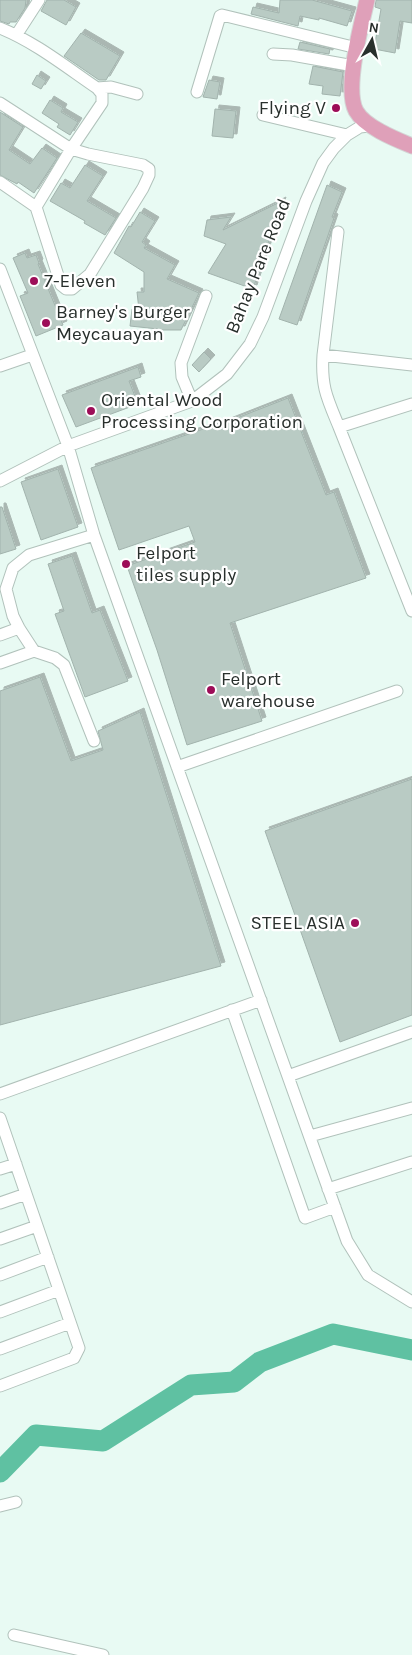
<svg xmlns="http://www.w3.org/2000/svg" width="412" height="1655" font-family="Karla,sans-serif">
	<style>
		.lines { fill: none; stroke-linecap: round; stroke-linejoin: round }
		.river { stroke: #5fc1a2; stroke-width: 21 }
		.building { fill: #b9cbc4; stroke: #a2b3ad; filter: url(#shadow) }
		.minor-casing { stroke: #b1c2bb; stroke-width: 13 }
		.major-casing { stroke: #d4d5d5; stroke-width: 17 }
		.minor { stroke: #fff; stroke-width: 11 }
		.major { stroke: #dfa0b9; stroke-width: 15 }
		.poi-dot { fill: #9d0d58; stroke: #fff; stroke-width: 2 }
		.labels { text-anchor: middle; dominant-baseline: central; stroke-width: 4.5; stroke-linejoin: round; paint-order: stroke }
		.poi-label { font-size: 19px; fill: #282f2c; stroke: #fff; text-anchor: start }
		.street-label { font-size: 19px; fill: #282f2c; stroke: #fff }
	</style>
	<defs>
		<filter id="shadow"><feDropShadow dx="4" dy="-4" stdDeviation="0" flood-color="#0004"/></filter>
	</defs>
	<rect width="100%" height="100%" fill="#e8faf3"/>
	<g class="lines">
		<!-- river -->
		<path class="river" d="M 0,1472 L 36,1435 L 103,1441 L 191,1385 L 234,1382 L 260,1362 L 333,1334 L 412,1350"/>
	</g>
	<!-- building -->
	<path class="building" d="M 0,0 L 26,0 L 25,8 L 16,22 L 10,22 L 9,24 L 0,21 Z
		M 47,0 L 64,0 L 76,7 L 66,25 L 41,11 Z
		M 280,0 L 312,0 L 352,11 L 347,26 L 319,18 L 319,20 L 300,16 L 298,26 L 251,14 L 253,7 L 279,13 Z
		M 376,0 L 412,0 L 412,23 L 400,21 L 395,53 L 374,49 L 381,9 L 375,7 Z
		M 81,33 L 120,56 L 106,80 L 99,80 L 64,56 Z
		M 300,42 L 330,49 L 329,54 L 298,49 Z
		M 313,66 L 343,72 L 340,96 L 322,94 L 323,86 L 309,84 Z
		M 37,75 L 46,81 L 41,89 L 32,84 Z
		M 209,80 L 220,82 L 217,99 L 203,97 Z
		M 50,100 L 63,108 L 61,112 L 78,122 L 70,135 L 57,127 L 59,124 L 42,113 Z
		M 215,109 L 236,111 L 233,138 L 212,136 Z
		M 0,112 L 23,127 L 9,150 L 30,164 L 42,148 L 57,158 L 34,193 L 18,182 L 17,184 L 0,175 Z
		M 85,165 L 103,176 L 87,201 L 116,218 L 105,235 L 84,223 L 85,221 L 50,201 L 61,183 L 70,188 Z
		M 327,185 L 342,192 L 332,217 L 334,218 L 297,325 L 279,319 Z
		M 282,201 L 253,289 L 208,273 L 226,244 L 204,236 L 207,220 L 231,217 L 223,230 Z
		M 140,212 L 155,221 L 142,242 L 146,245 L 144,248 L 175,265 L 167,279 L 199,293 L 181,330 L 158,330 L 158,329 L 130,326 L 132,309 L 139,310 L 137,292 L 144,292 L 144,272 L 114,253 L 129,226 L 131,227 Z
		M 25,253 L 27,258 L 36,255 L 39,263 L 38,264 L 63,325 L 36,336 L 20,296 L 28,293 L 13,258 Z
		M 204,352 L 211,359 L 199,372 L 192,365 Z
		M 138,367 L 141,377 L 129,381 L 138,404 L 76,427 L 62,395 Z
		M 288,398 L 326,495 L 334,492 L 366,578 L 230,623 L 262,721 L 187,745 L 157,650 L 127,566 L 195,542 L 189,526 L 119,550 L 91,468 L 209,427 L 209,429 Z
		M 58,469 L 78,527 L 41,540 L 21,482 Z
		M 0,507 L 2,507 L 16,549 L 0,554 Z
		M 72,556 L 92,613 L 100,610 L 128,681 L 85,697 L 55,614 L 64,611 L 48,564 Z
		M 40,677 L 71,761 L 103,750 L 98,731 L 140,712 L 221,966 L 0,1025 L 0,691 Z
		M 412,779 L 412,1015 L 340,1042 L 265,831 Z"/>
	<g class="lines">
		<defs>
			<path id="minor" d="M 0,28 C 35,42 66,67 97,88 L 102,94 L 102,103 L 71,149 L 36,207
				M 17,34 L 39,0
				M 273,54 L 292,55 L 354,66
				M 97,88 L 111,87 L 137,94
				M 197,92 L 220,16 L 222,15 L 357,48
				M 0,103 L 71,149 L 88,154 L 143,165 L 149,169 L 149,175 L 143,188 L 90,274 L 72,289 L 66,289 L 61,285 L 36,207 L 0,182
				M 263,115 L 347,135
				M 0,269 L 68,446 L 94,535 L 347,1241 L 368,1275 L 412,1302
				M 323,355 L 338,232
				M 0,366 L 32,355
				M 192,401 L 182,377 L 181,363 L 206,296
				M 412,404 L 339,427 L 412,611
				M 339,427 C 327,398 321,387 323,355 L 412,365
				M 0,481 L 68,446 L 192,401 L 227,374 L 250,344 L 263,317 L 306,201 L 323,163 L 334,148 L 347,135 L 360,127 L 369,126
				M 94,535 L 29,555 L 13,568 L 6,589 L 13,616 L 19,628 L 34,651 L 55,658 L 64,665 L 94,741
				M 0,635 L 19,628
				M 0,663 L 34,651
				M 177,767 L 397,691
				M 232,1010 L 305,1218 L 335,1207
				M 288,1076 L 412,1032
				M 0,1094 L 261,1000
				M 0,1118 L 79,1348 L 74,1358 L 0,1386
				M 310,1136 L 412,1108
				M 0,1169 L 16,1164
				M 328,1189 L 412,1162
				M 0,1203 L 26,1194
				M 0,1239 L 37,1226
				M 0,1275 L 48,1257
				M 0,1312 L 59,1290
				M 0,1349 L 70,1323
				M 0,1506 L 16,1502
				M 14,1635 L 103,1655"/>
			<path id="major" d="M 367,0 C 361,26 344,89 356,111 C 365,127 395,139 412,146"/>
		</defs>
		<!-- minor casing -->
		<use href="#minor" class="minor-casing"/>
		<!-- major casing -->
		<use href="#major" class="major-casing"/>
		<!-- minor -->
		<use href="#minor" class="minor"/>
		<!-- major -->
		<use href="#major" class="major"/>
	</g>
	<!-- markers -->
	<g class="poi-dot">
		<circle cx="336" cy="108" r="5"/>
		<circle cx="34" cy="281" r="5"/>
		<circle cx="46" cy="323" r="5"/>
		<circle cx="91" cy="411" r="5"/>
		<circle cx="126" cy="564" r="5"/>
		<circle cx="211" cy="690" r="5"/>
		<circle cx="355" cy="923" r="5"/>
	</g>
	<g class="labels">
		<!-- poi labels -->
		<g class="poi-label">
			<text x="326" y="108" text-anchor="end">Flying V</text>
			<text x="44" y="281">7-Eleven</text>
			<text x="56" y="312">Barney's Burger<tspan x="56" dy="22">Meycauayan</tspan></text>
			<text x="101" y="400">Oriental Wood<tspan x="101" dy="22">Processing Corporation</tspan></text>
			<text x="136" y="553">Felport<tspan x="136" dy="22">tiles supply</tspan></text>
			<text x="221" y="679">Felport<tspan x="221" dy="22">warehouse</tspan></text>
			<text x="345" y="923" text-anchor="end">STEEL ASIA</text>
		</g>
		<!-- street labels -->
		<g class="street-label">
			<text transform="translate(258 266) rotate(-68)">Bahay Pare Road</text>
		</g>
	</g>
	<!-- north arrow -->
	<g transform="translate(372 40) rotate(8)" stroke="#ffffff" stroke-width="4" paint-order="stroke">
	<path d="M0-4L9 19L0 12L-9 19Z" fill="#282f2c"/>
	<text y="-8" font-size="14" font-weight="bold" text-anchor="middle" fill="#282f2c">N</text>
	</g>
</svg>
